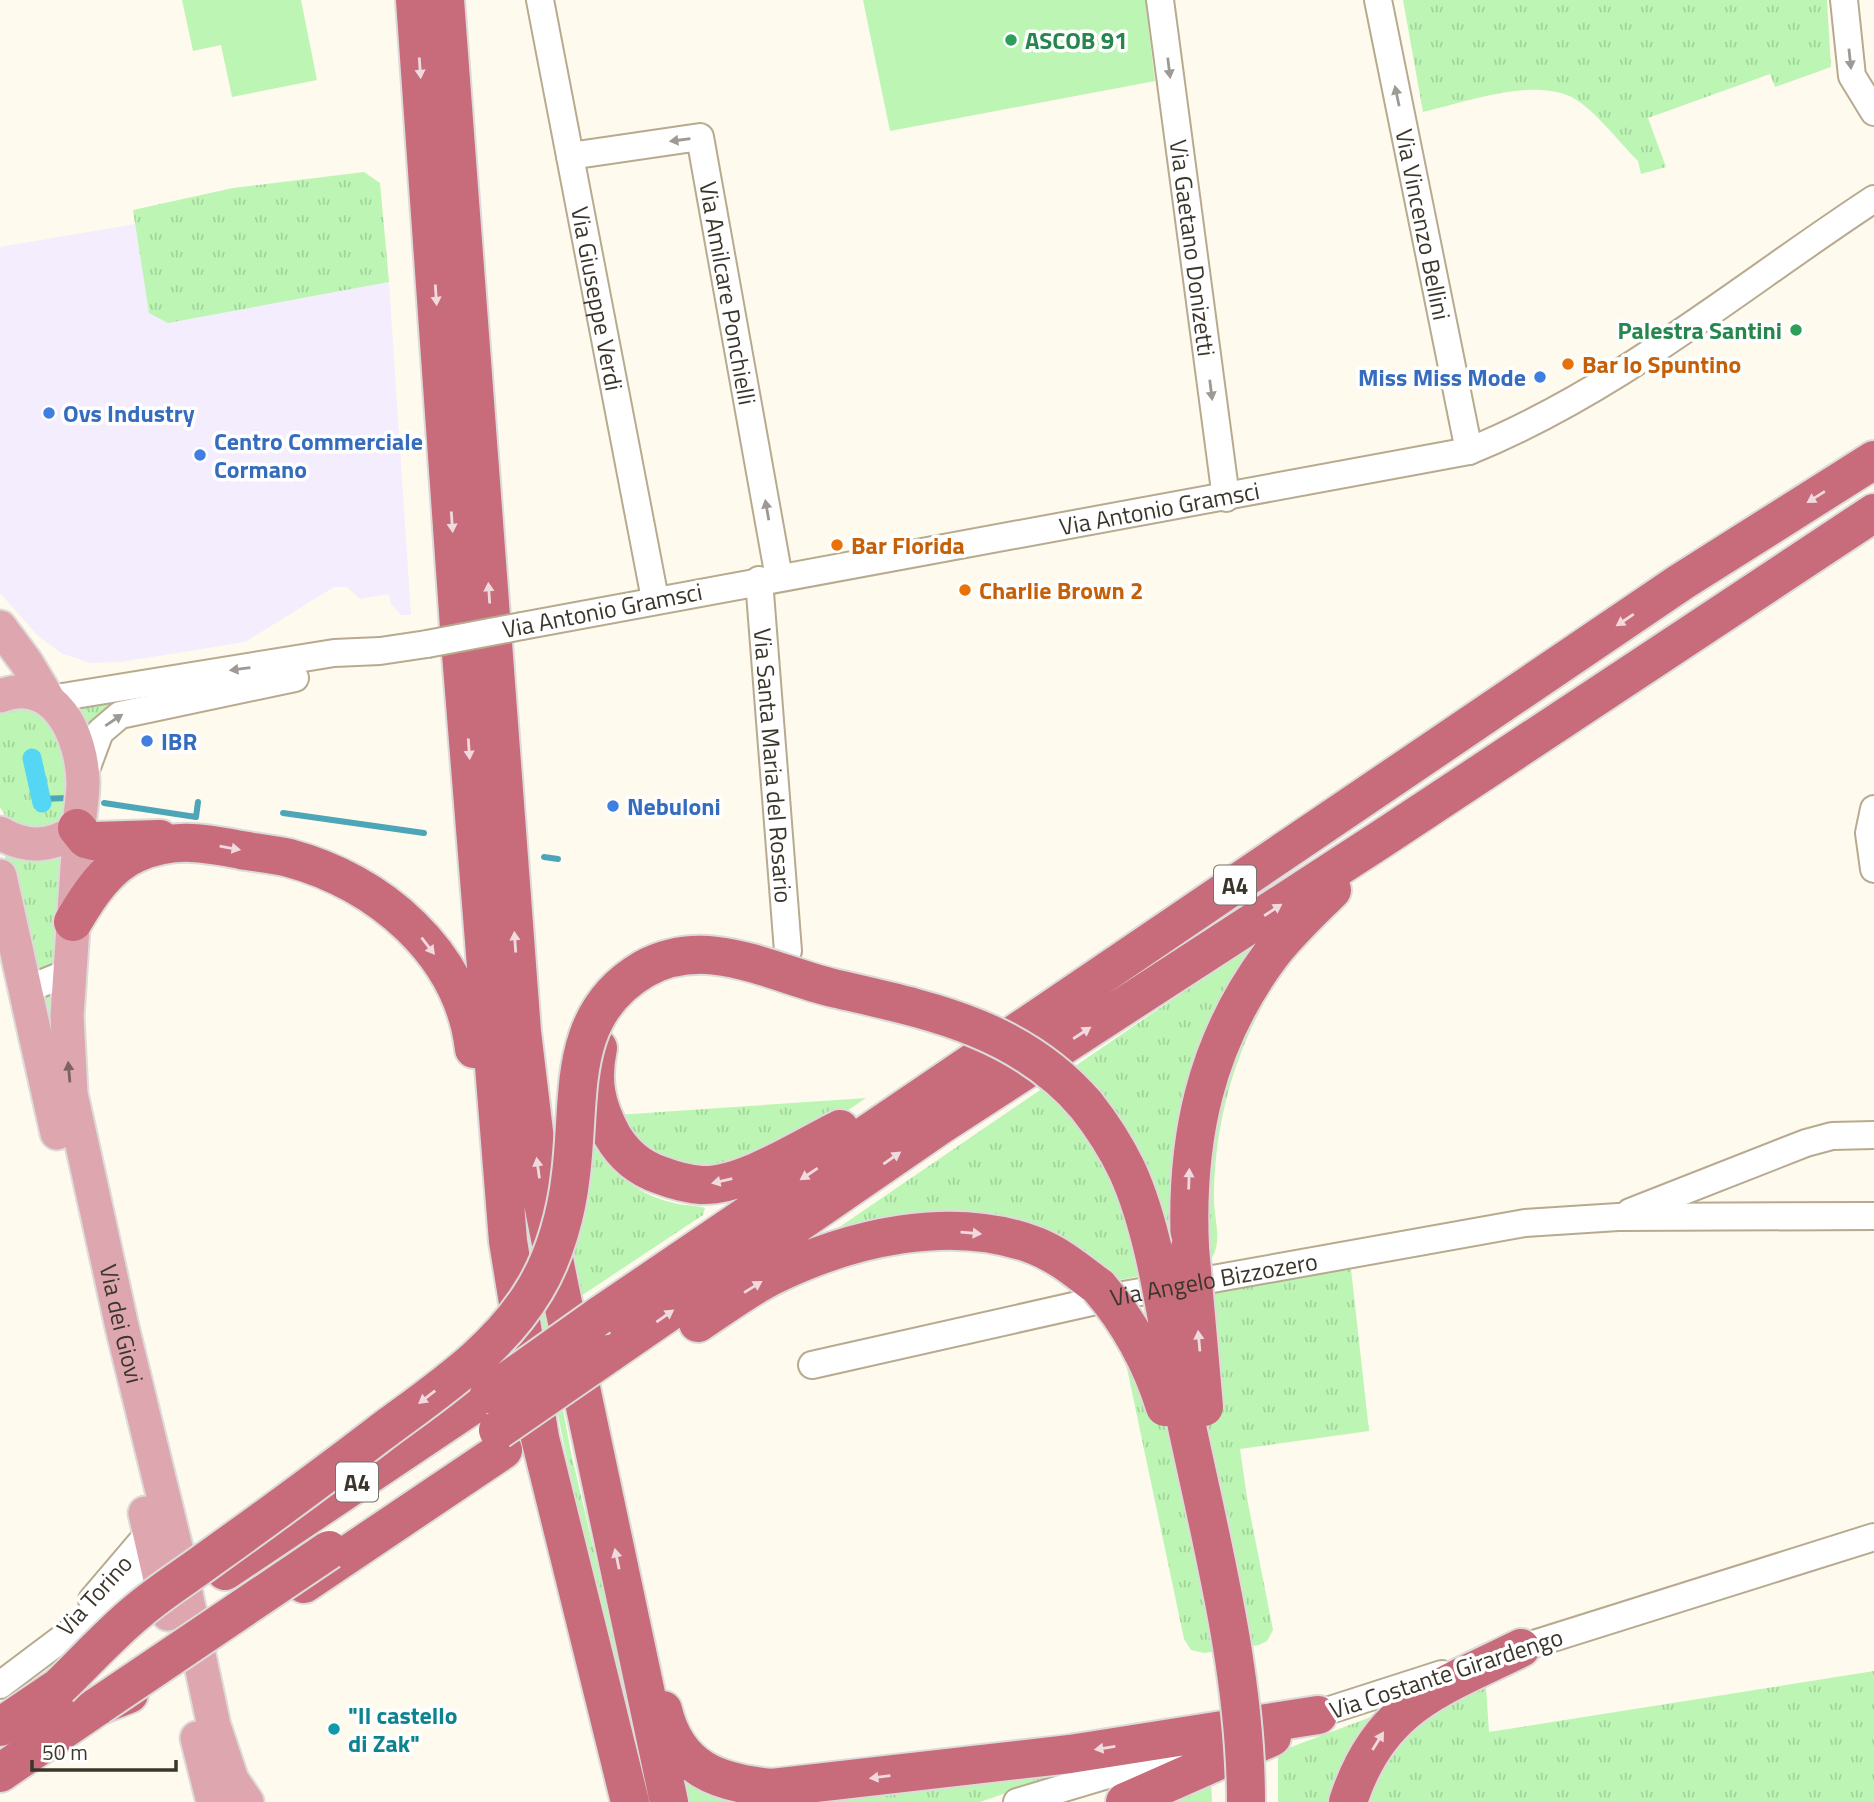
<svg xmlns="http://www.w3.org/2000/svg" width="1874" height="1802" font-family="'Titillium Web',sans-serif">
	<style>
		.commercial { fill: #f4edfe }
		.grass { fill: url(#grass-tufts) }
		.pitch { fill: #bcf5b4 }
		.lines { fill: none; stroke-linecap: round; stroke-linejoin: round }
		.stream { stroke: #4ca6b8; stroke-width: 6 }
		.canal { stroke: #54d6f4; stroke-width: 19 }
		.minor-casing { stroke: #b7aa8f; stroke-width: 30 }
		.major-casing { stroke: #dcdbd9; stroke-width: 37 }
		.highway-casing { stroke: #dcdbd9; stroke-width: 42 }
		.minor { stroke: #fff; stroke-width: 26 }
		.major { stroke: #dea6af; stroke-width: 33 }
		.highway { stroke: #c86b7a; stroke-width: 38 }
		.minor-bridge-casing { stroke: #b7aa8f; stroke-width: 30; stroke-linecap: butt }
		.highway-bridge-casing { stroke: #dcdbd9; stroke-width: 42; stroke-linecap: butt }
		.minor-bridge { stroke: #fff; stroke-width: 26 }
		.highway-bridge { stroke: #c86b7a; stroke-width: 38 }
		.oneway { fill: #9d9a95 }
		.oneway2 { fill: #f1dade }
		.oneway3 { fill: #7c6360 }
		.leisure-dot { fill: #2e9e5b; stroke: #fff; stroke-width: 2.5 }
		.food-dot { fill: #e8710a; stroke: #fff; stroke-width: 2.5 }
		.shop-dot { fill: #3f7fe0; stroke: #fff; stroke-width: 2.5 }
		.culture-dot { fill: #0f9aa8; stroke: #fff; stroke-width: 2.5 }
		.labels { text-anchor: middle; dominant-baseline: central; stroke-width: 7; stroke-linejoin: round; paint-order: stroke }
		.shield { fill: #fff; stroke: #76726b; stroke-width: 2 }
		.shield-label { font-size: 23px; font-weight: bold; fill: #3b362b }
		.leisure-label { font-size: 24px; font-weight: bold; fill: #27864d; stroke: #fff; text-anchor: start }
		.street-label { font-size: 24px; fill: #3b362b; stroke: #fff }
		.food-label { font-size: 24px; font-weight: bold; fill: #c56008; stroke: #fff; text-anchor: start }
		.shop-label { font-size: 24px; font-weight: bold; fill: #366cbe; stroke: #fff; text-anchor: start }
		.culture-label { font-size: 24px; font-weight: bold; fill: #0d838f; stroke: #fff; text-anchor: start }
	</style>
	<defs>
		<pattern id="grass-tufts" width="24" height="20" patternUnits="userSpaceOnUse" patternTransform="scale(1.75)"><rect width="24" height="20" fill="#bcf5b4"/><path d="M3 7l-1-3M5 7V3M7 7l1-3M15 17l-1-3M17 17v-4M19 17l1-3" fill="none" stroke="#a2d39b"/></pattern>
	</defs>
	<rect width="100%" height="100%" fill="#fffaee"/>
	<!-- commercial -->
	<path class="commercial" d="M 135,224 L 149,312 L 168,323 L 389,282 L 411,615 L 401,615 L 391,604 L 389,594 L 360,599 L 347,587 L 334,587 L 245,642 L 121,662 L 90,663 L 61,653 L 37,635 L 0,593 L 0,247 Z"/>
	<!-- grass -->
	<path class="grass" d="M 1403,0 L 1827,0 L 1831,67 L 1775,87 L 1770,74 L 1648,118 L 1666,167 L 1641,174 L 1638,161 C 1620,143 1602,119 1581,103 C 1543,73 1467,102 1423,112 Z
		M 364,172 L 380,183 L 389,282 L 168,323 L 149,313 L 133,210 L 233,188 Z
		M 191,690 C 155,698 103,696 87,734 L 75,702 Z
		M 20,702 L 53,719 C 59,740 81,806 60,821 C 54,826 42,828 34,831 L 6,817 L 0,807 L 0,708 Z
		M 4,852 L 65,854 L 55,1037 L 46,1038 Z
		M 500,918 L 529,1225 L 571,1453 L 653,1802 L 645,1802 L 565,1450 L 524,1243 Z
		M 1267,935 L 1204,1135 L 1261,987 L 1272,989 C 1234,1053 1214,1125 1214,1199 C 1214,1221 1224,1244 1209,1262 L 1105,1283 L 1055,1249 L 819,1241 Z
		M 866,1098 L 756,1172 L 675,1182 L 602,1116 Z
		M 583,1126 C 602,1166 634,1195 678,1204 C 687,1206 696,1205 705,1208 L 703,1215 L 581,1296 L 566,1239 Z
		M 1351,1269 L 1369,1431 L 1240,1449 L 1247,1498 L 1273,1630 L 1267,1641 L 1259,1645 L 1204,1653 L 1191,1650 L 1184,1639 L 1121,1340 L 1204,1293 Z
		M 1874,1671 L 1874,1802 L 1358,1802 L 1400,1737 L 1455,1698 L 1486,1688 L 1489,1732 Z
		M 1400,1706 L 1337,1802 L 1278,1802 L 1278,1752 Z
		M 1100,1761 L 980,1802 L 684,1802 L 675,1764 L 685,1771 Z
		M 1211,1778 L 1212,1802 L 1151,1802 Z"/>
	<!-- pitch -->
	<path class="pitch" d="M 182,0 L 301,0 L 317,80 L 232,97 L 221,45 L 193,51 Z
		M 863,0 L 1145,0 L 1155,81 L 890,131 Z"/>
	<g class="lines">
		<!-- stream -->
		<path class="stream" d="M 41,799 L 67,798
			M 104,803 L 196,817 L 198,802
			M 283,813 L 424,833
			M 544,857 L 558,859"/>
		<!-- canal -->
		<path class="canal" d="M 32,758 L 42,803"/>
		<defs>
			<g id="minor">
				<path id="s1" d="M 540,0 L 655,599"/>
				<path id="s2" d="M 1160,0 L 1226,498"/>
				<path id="s3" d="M 1378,0 L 1469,451"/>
				<path d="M 1844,0 L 1852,76 L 1874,112"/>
				<path id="s4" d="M 570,156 L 700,137 L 779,578"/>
				<path id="s5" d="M 759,580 L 788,951"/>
				<path id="s6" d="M 522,626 L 1469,451 C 1617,391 1741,286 1874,199"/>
				<path d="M 50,699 L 334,653 L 380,651 L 427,644"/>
				<path d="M 84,775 L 100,732 L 120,715 L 295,678"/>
				<path d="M 1874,809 L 1869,833 L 1874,869"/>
				<path d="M 25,990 L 70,972"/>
				<path d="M 1630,1212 L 1806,1143 L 1832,1136 L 1874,1135"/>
				<path id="s7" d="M 812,1365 L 1118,1296 L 1525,1223 L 1618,1217 L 1874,1216"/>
				<path d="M 92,1600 L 149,1533"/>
				<path d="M 1505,1653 L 1874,1537"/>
				<path d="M 0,1685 L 157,1567 L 163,1559 L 164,1551"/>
				<path d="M 1302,1719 L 1442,1674"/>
				<path d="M 1017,1802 L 1198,1748"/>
			</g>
			<g id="major">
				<path d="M 0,627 L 26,662 L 47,697"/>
				<path id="s8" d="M 0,696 C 55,675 82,736 83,782 C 83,807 76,829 78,853 L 67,1016 L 71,1094 L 122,1327 L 178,1556 L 214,1726 L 232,1780 L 247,1802"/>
				<path d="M 0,833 C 27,849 50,847 76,831"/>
				<path d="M 0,876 L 57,1133"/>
				<path d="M 145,1513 L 168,1614"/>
				<path d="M 197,1738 L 213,1802"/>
			</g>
			<path id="highway" d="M 415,0 L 460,641 L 508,1241 L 540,1438 L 630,1802
				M 445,0 L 522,1032 L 542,1198 L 560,1289 L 669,1802
				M 77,828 L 86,839 L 94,841 L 160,839
				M 73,922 C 88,896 108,865 137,853 C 174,837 203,843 241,850 C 257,853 273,854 289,858 C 379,882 463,953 474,1049
				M 598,1048 C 591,1081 596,1105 612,1135 C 623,1154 639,1168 660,1175 C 673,1180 687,1184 701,1185 C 743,1187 803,1147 840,1129
				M 1190,1248 C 1185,1140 1205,1044 1270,956 C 1288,932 1311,911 1332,890
				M 599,1316 L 1681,582 L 1874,460
				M 698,1323 C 721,1308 745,1290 770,1277 C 848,1238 952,1213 1036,1246 C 1059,1255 1079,1272 1099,1287
				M 608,1354 L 939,1126 L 1383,838 L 1874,513
				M 225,1571 L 489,1394
				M 304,1584 L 503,1450
				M 663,1710 C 677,1769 718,1783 772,1788 L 1070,1754 L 1318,1715
				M 0,1727 L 59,1687
				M 0,1773 L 98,1706 L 129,1694
				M 1125,1802 L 1272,1737
				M 1348,1802 C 1379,1705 1438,1689 1521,1648"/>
		</defs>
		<!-- minor casing -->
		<use href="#minor" class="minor-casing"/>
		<!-- major casing -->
		<use href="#major" class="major-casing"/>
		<!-- highway casing -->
		<use href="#highway" class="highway-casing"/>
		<!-- minor -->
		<use href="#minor" class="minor"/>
		<!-- major -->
		<use href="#major" class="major"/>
		<!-- highway -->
		<use href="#highway" class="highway"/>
		<defs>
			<path id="minor-bridge" d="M 427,644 L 522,626"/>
			<path id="highway-bridge" d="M 1190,1248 L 1204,1407
				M 1099,1287 C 1130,1323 1151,1362 1165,1407
				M 489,1394 L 599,1316
				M 498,1430 L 608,1354
				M 59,1687 C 85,1662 110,1634 138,1611 C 160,1592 186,1576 209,1559 C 265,1519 321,1478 376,1436 C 433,1393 498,1352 535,1289 C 555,1256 567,1212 571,1174 C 581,1097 565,1015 644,969 C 707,934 771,973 833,988 C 928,1010 1019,1027 1086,1105 C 1101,1124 1116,1147 1127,1170 C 1156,1233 1167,1324 1180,1393 C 1207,1527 1246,1665 1246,1802
				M 98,1706 L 329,1550"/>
		</defs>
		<!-- minor-bridge casing -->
		<use href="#minor-bridge" class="minor-bridge-casing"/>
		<!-- highway-bridge casing -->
		<use href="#highway-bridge" class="highway-bridge-casing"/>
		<!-- minor-bridge -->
		<use href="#minor-bridge" class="minor-bridge"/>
		<!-- highway-bridge -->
		<use href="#highway-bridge" class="highway-bridge"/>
	</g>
	<!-- one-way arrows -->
	<defs><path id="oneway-solid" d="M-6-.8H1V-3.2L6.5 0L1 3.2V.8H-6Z" transform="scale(1.75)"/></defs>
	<g class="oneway">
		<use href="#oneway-solid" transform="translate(1850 59) rotate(84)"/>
		<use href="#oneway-solid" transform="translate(1169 68) rotate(83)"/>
		<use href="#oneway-solid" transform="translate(1397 96) rotate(-102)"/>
		<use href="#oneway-solid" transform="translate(680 140) rotate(172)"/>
		<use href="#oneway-solid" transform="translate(1211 390) rotate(83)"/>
		<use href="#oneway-solid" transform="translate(767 510) rotate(-100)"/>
		<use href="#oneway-solid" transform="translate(240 669) rotate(173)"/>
		<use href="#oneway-solid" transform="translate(114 720) rotate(-34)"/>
	</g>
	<g class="oneway2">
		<use href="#oneway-solid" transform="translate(420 68) rotate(86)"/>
		<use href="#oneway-solid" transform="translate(436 295) rotate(86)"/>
		<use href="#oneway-solid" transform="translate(1816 497) rotate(148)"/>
		<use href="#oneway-solid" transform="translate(452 522) rotate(86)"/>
		<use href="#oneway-solid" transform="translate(489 593) rotate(-94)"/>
		<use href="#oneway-solid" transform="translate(1625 620) rotate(146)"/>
		<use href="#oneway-solid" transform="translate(469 749) rotate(86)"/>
		<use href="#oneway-solid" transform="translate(230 848) rotate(10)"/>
		<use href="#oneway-solid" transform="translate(1273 910) rotate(-33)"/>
		<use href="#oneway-solid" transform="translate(515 942) rotate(-94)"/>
		<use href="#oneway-solid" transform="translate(428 946) rotate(52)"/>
		<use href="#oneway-solid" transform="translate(1082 1033) rotate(-33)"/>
		<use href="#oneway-solid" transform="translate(892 1158) rotate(-35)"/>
		<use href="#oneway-solid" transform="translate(538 1168) rotate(-98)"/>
		<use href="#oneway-solid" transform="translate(809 1174) rotate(146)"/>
		<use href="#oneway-solid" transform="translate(1189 1179) rotate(-88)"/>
		<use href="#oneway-solid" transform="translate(722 1181) rotate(167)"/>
		<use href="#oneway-solid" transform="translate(971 1233) rotate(5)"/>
		<use href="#oneway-solid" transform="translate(753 1287) rotate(-32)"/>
		<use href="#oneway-solid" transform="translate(665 1316) rotate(-35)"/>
		<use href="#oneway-solid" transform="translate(1199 1341) rotate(-95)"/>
		<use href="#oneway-solid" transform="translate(427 1397) rotate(142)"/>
		<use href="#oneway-solid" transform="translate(617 1559) rotate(-102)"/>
		<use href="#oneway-solid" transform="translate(1378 1741) rotate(-58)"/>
		<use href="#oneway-solid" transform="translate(1105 1748) rotate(171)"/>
		<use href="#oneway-solid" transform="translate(880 1777) rotate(173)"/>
	</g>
	<use class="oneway3" href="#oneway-solid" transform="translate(69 1072) rotate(-95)"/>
	<!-- markers -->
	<g class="leisure-dot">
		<circle cx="1011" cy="40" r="7"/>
		<circle cx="1796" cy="330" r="7"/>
	</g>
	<g class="food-dot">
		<circle cx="1568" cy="364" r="7"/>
		<circle cx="837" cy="545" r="7"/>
		<circle cx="965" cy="590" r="7"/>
	</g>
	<g class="shop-dot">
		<circle cx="1540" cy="377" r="7"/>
		<circle cx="49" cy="413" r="7"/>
		<circle cx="200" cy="455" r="7"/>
		<circle cx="147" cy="741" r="7"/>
		<circle cx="613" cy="806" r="7"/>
	</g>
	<circle class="culture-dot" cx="334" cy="1729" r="7"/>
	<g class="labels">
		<!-- shield labels -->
		<g class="shield">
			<rect x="1214" y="865.5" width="42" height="39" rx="5"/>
			<rect x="336" y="1462.5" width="42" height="39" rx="5"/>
		</g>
		<g class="shield-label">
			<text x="1235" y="885">A4</text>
			<text x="357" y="1482">A4</text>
		</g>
		<!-- leisure labels -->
		<g class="leisure-label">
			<text x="1025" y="40">ASCOB 91</text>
			<text x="1782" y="330" text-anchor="end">Palestra Santini</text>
		</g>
		<!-- street labels -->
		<g class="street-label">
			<text stroke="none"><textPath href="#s3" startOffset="229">Via Vincenzo Bellini</textPath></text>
			<text stroke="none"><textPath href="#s2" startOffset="250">Via Gaetano Donizetti</textPath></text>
			<text stroke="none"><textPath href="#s4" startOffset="290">Via Amilcare Ponchielli</textPath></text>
			<text stroke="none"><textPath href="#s1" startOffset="304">Via Giuseppe Verdi</textPath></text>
			<text stroke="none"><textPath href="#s6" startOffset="648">Via Antonio Gramsci</textPath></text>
			<text transform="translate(602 610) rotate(-11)">Via Antonio Gramsci</text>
			<text stroke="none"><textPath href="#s5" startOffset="186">Via Santa Maria del Rosario</textPath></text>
			<text stroke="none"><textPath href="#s7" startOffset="411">Via Angelo Bizzozero</textPath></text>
			<text stroke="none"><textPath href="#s8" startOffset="690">Via dei Giovi</textPath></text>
			<text transform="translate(94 1595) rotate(-48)">Via Torino</text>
			<text transform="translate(1446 1673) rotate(-18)">Via Costante Girardengo</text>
		</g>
		<!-- food labels -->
		<g class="food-label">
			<text x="1582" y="364">Bar lo Spuntino</text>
			<text x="851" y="545">Bar Florida</text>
			<text x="979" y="590">Charlie Brown 2</text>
		</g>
		<!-- shop labels -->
		<g class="shop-label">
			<text x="1526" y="377" text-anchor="end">Miss Miss Mode</text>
			<text x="63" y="413">Ovs Industry</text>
			<text x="214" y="441">Centro Commerciale<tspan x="214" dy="28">Cormano</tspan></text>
			<text x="161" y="741">IBR</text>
			<text x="627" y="806">Nebuloni</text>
		</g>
		<!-- culture labels -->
		<g class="culture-label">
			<text x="348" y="1715">"Il castello<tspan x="348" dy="28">di Zak"</tspan></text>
		</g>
	</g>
	<!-- scale -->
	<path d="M32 1760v10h144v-10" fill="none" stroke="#3b362b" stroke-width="3.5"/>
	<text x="42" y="1760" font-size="21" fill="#3b362b" stroke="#ffffff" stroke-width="5" paint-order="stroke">50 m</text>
</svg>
